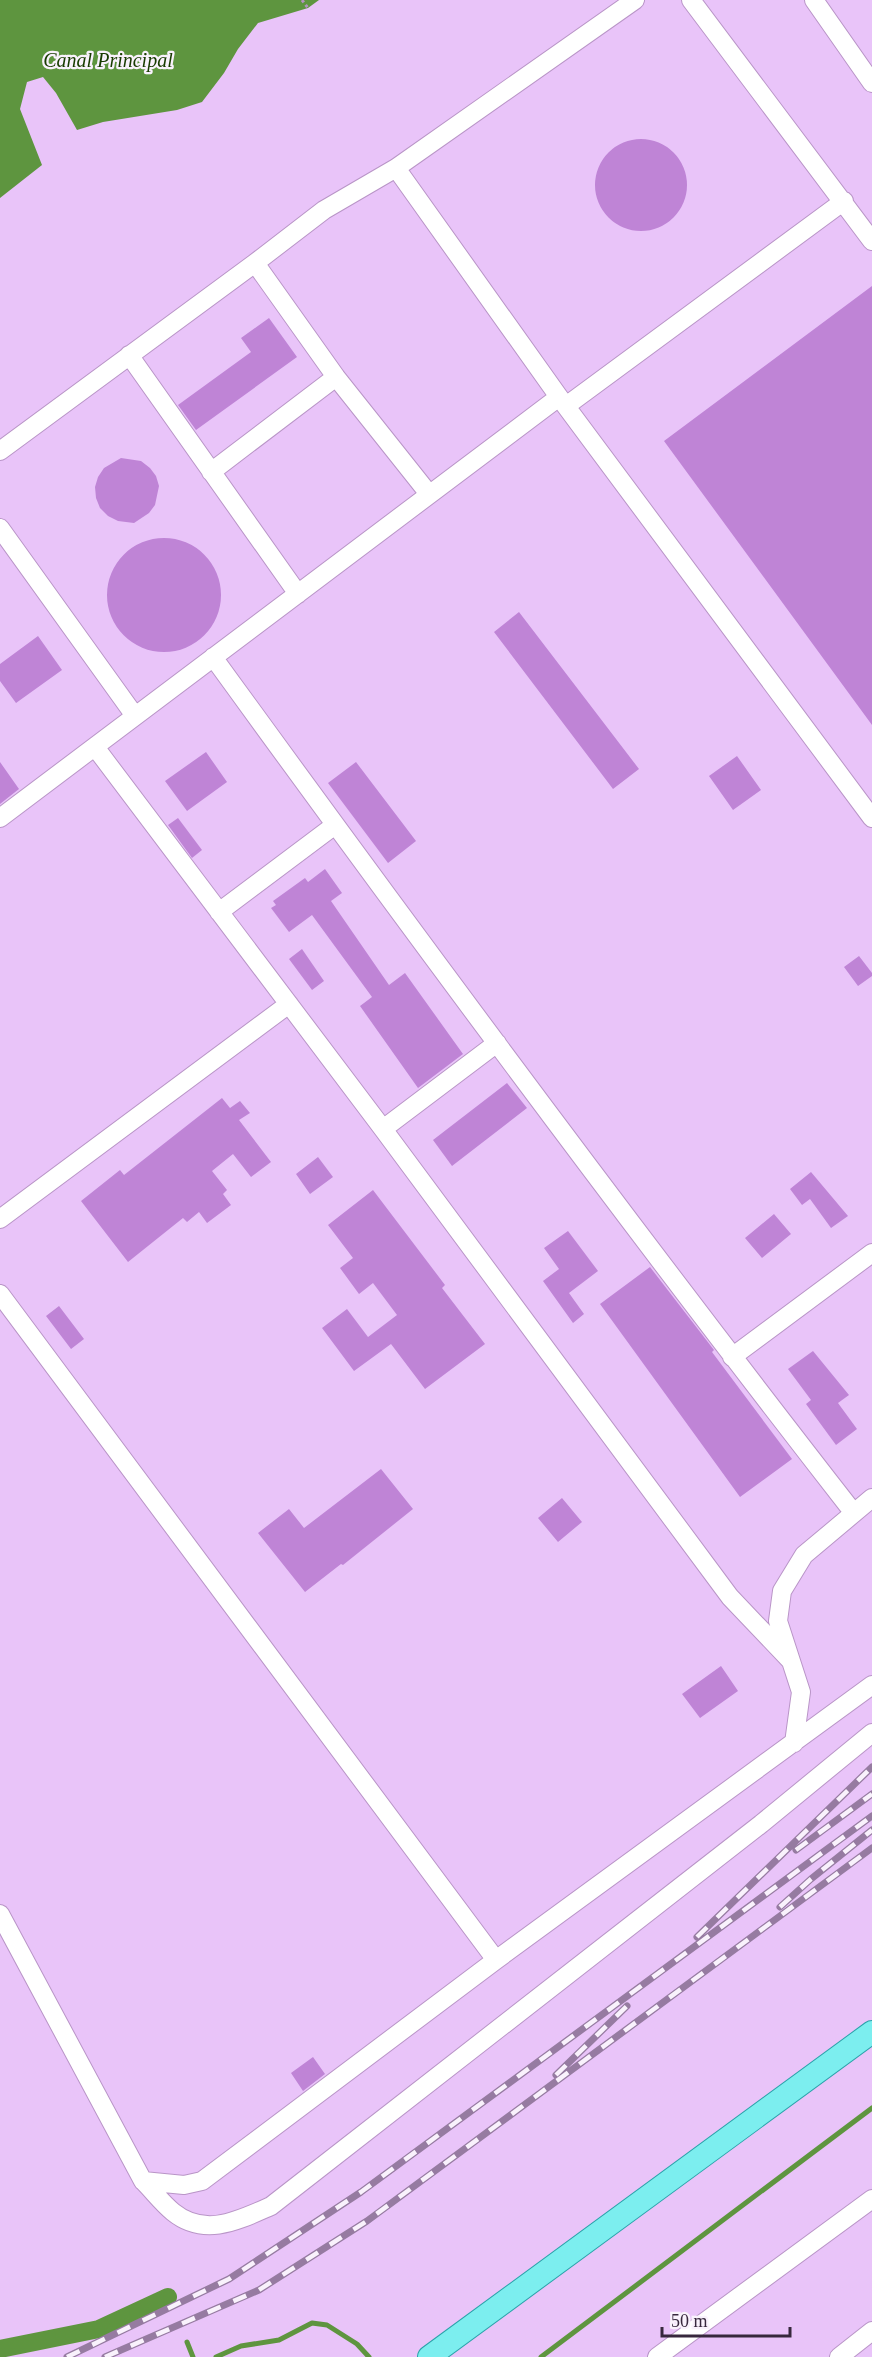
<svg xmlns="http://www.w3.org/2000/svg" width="872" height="2357" font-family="Georgia,serif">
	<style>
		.water { fill: #5e953f }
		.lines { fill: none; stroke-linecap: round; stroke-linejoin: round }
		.stream { stroke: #5e953f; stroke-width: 5 }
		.canal { stroke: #5e953f; stroke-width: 18 }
		.building { fill: #bf84d6 }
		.minor-casing { stroke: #b995c7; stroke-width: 20 }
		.major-casing { stroke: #2ba2aa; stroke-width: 24 }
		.path { stroke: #b294bf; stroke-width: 3; stroke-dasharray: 3 3; stroke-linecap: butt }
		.minor { stroke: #fff; stroke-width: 18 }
		.major { stroke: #7ceeef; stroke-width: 22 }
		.rail-casing { stroke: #967ba1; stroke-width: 7 }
		.rail { stroke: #f9f2fc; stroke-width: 4.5; stroke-dasharray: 14; stroke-linecap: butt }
		.labels { text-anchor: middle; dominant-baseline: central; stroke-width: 4.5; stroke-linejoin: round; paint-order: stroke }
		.water-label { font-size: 20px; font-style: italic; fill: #183c00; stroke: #f9f2fc }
	</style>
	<rect width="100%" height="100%" fill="#e9c4f9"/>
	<!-- water -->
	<path class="water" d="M 0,0 L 319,0 L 308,8 L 258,23 L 238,49 L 224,73 L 202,102 L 177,110 L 103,122 L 77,130 L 56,93 L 43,77 L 27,82 L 20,109 L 42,165 L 0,198 Z"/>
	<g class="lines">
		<!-- stream -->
		<path class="stream" d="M 187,2342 L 193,2357
			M 216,2357 L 241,2346 L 279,2340 L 312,2323 L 327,2325 L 357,2344 L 369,2357
			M 541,2357 L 872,2108"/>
		<!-- canal -->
		<path class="canal" d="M 0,2349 L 99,2329 L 168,2297"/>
	</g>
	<!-- building -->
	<path class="building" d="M595 185a46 46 0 1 1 92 0a46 46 0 1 1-92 0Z
		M 872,286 L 872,725 L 664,441 Z
		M 269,318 L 297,357 L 196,430 L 178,405 L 251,352 L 241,338 Z
		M 121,458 L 141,461 L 150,468 L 156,476 L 159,486 L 155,505 L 149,513 L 134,523 L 118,521 L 108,516 L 100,508 L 96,498 L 95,487 L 98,477 L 104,468 Z
		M107 595a57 57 0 1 1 114 0a57 57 0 1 1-114 0Z
		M 519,612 L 639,769 L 613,789 L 494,632 Z
		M 38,636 L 62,670 L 16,703 L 0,681 L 0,664 Z
		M 206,752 L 227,782 L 187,811 L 165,781 Z
		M 737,756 L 761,790 L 733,810 L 709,776 Z
		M 0,762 L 19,789 L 0,804 Z
		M 356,762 L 416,841 L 388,863 L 328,783 Z
		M 178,818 L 202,850 L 192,858 L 168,825 Z
		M 325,869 L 342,893 L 331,901 L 389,985 L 405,973 L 463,1054 L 418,1088 L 360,1006 L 372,997 L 312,915 L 289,932 L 271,908 L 276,905 L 273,901 L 305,878 L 308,882 Z
		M 302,949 L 324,981 L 312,990 L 289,959 Z
		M 859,956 L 872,973 L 872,976 L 858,986 L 844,967 Z
		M 507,1083 L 527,1108 L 452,1166 L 433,1140 Z
		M 222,1098 L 230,1108 L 240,1101 L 250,1113 L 239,1120 L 271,1162 L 251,1177 L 233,1154 L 212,1171 L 227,1190 L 223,1194 L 231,1205 L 207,1223 L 199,1212 L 187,1222 L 183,1218 L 128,1262 L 81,1201 L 120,1170 L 124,1175 Z
		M 318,1157 L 333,1177 L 310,1194 L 296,1174 Z
		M 811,1172 L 848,1216 L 831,1228 L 810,1199 L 802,1205 L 790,1189 Z
		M 373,1190 L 445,1285 L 442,1288 L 485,1344 L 425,1389 L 391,1344 L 354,1371 L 322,1328 L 347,1309 L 368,1337 L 397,1315 L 373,1283 L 359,1294 L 340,1268 L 353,1258 L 328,1225 Z
		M 774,1214 L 791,1234 L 762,1258 L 745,1238 Z
		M 568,1231 L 598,1271 L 569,1293 L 584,1314 L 573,1323 L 543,1281 L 559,1269 L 544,1248 Z
		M 650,1267 L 714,1350 L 712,1352 L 792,1459 L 740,1497 L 600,1304 Z
		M 59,1306 L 84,1339 L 71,1349 L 46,1316 Z
		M 813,1351 L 849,1395 L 838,1403 L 857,1429 L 836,1445 L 806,1404 L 811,1400 L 788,1369 Z
		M 381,1469 L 413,1509 L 343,1565 L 341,1564 L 305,1592 L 258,1533 L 289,1509 L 304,1528 Z
		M 562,1498 L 582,1522 L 558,1542 L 538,1518 Z
		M 721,1666 L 738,1691 L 700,1718 L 682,1694 Z
		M 313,2057 L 325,2074 L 303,2091 L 291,2073 Z"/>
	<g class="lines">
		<defs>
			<path id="minor" d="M 691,0 L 872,241
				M 814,0 L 872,83
				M 396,168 L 559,397 L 872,818
				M 255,263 L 336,377 L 429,494
				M 129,355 L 298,594
				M 566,406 L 844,201
				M 0,451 L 255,263 L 324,210 L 396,168 L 635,0
				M 211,472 L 336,377
				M 0,528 L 135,716
				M 213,657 C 422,945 634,1231 853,1512
				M 95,747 L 383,1129 L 730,1597 L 790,1660
				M 0,818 L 559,397
				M 219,912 L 335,825
				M 383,1129 L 497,1043
				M 0,1219 L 289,1004
				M 0,1294 L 496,1960
				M 732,1357 L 872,1253
				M 794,1743 L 801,1692 L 778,1621 L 782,1591 L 804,1555 L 872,1498
				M 0,1914 L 143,2181 L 184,2185 L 202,2181 L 496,1960 L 872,1685
				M 143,2181 C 153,2191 162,2203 173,2212 C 205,2238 239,2220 271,2206 L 761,1824 L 872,1733
				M 657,2357 L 872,2199
				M 839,2357 L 872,2331"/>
			<path id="major" d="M 429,2357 L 872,2032"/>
		</defs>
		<!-- minor casing -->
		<use href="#minor" class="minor-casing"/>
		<!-- major casing -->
		<use href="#major" class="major-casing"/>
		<!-- path -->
		<path class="path" d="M 302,0 L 308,8"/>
		<!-- minor -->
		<use href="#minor" class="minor"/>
		<!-- major -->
		<use href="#major" class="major"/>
		<defs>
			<path id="rail" d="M 796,1850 L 872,1794
				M 780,1907 L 811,1879 L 872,1830
				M 697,1937 L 872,1767
				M 556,2075 L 627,2006
				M 67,2357 L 229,2279 L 361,2192 L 872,1816
				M 105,2357 L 259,2290 L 367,2221 L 872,1848"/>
		</defs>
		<!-- rail casing -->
		<use href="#rail" class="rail-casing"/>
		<!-- rail -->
		<use href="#rail" class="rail"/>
	</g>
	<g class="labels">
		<!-- water labels -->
		<g class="water-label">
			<text x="108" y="60">Canal Principal</text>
		</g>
	</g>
	<!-- scale -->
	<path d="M662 2327v9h128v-9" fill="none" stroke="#37283d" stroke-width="3"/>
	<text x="671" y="2327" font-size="18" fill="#37283d" stroke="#f9f2fc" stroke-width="4.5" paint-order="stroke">50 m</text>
</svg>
